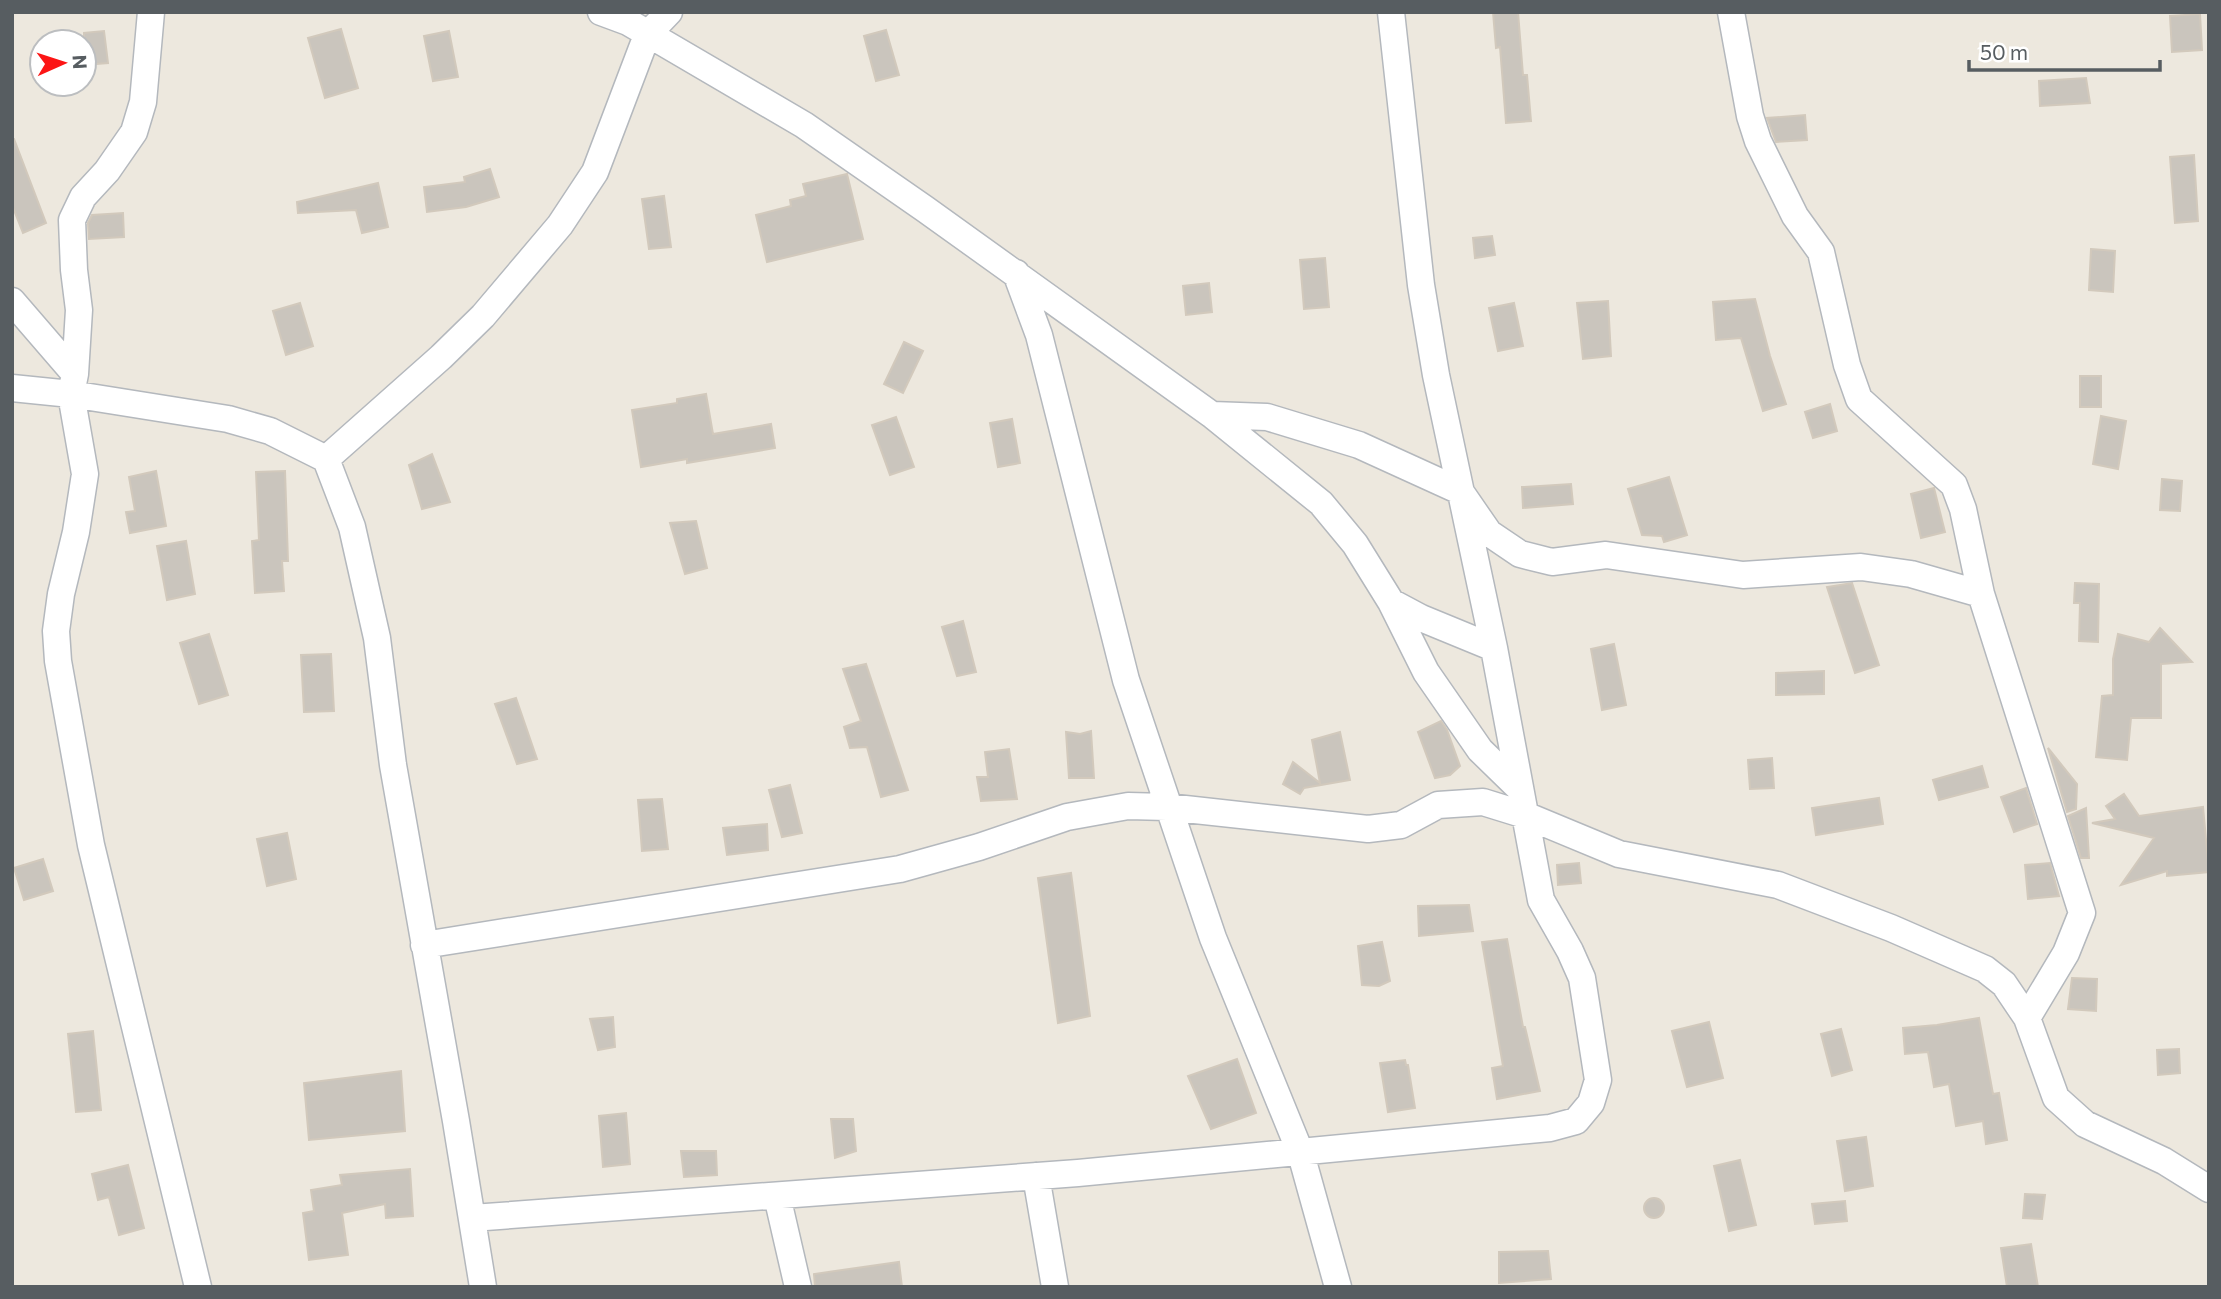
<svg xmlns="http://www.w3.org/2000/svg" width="2221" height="1299" font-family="Commissioner,sans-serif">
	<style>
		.building { fill: #cac5bd; stroke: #d2c9bc; stroke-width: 2 }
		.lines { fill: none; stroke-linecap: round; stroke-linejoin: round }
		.minor-casing { stroke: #b4b8bd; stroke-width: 29 }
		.minor { stroke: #fff; stroke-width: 26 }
	</style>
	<rect width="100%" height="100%" fill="#ede8de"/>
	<!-- building -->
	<path class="building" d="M 1493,12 L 1518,12 L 1523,75 L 1527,75 L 1531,121 L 1506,123 L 1500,47 L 1496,48 Z
		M 2200,14 L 2202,50 L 2172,52 L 2170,16 Z
		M 341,29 L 358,88 L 325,98 L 308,38 Z
		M 886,30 L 899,75 L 876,81 L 864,36 Z
		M 104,31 L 108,63 L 84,65 L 84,33 Z
		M 449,31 L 458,77 L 433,81 L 424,36 Z
		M 2086,78 L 2090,103 L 2040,106 L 2039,81 Z
		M 1805,115 L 1807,140 L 1776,142 L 1767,118 Z
		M 12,139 L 14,139 L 46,223 L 23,233 L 12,205 Z
		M 2194,155 L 2198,221 L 2175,223 L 2170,157 Z
		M 490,169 L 499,197 L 466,207 L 427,212 L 424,187 L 465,182 L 464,177 Z
		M 847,174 L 863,239 L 767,262 L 756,215 L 791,206 L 790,200 L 806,196 L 803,184 Z
		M 378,183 L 388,227 L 362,233 L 356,210 L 298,213 L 297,202 Z
		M 664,196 L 671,247 L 649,249 L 642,199 Z
		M 123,213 L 124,237 L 89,239 L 88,223 L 92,215 Z
		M 1492,236 L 1495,255 L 1475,258 L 1473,238 Z
		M 2091,249 L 2115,251 L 2113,292 L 2089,290 Z
		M 1325,258 L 1329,307 L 1304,309 L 1300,260 Z
		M 1209,283 L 1212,312 L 1186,315 L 1183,286 Z
		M 1755,299 L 1770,356 L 1786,404 L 1763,411 L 1741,338 L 1716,340 L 1713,302 Z
		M 1608,301 L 1611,356 L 1583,359 L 1577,303 Z
		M 300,303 L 313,346 L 286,355 L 273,311 Z
		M 1514,303 L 1523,346 L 1498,351 L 1489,308 Z
		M 904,342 L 923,351 L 903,393 L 884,384 Z
		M 2080,376 L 2101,376 L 2101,407 L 2080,407 Z
		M 706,394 L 713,434 L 771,424 L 775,448 L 687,463 L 687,459 L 641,467 L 632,410 L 677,403 L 677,399 Z
		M 1830,404 L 1837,431 L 1813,438 L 1805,412 Z
		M 2101,416 L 2126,421 L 2118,469 L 2093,464 Z
		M 896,417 L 914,467 L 890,475 L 872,425 Z
		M 1012,419 L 1020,463 L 998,467 L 990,423 Z
		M 432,454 L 450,502 L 422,509 L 409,465 Z
		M 156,471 L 166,526 L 130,533 L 126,512 L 135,511 L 129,477 Z
		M 285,471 L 288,561 L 282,561 L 284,591 L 255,593 L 252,541 L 259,540 L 256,472 Z
		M 1669,477 L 1687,535 L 1664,542 L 1662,536 L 1642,535 L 1628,489 Z
		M 2162,479 L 2182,481 L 2180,511 L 2160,510 Z
		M 1571,484 L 1573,504 L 1523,508 L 1522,487 Z
		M 1934,488 L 1945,532 L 1921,538 L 1911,494 Z
		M 696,521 L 707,568 L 685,574 L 670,523 Z
		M 186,541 L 195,594 L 167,600 L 157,546 Z
		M 1852,583 L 1879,665 L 1855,673 L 1827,587 Z
		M 2075,583 L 2099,584 L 2098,642 L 2079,641 L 2080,603 L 2074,603 Z
		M 963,621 L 976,672 L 957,676 L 942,627 Z
		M 2160,628 L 2192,662 L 2161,664 L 2161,718 L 2131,718 L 2127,760 L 2096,757 L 2102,696 L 2113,695 L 2113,659 L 2118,634 L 2149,642 Z
		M 209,634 L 228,695 L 199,704 L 180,643 Z
		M 1614,644 L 1626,705 L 1602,710 L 1591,649 Z
		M 331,654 L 334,711 L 304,712 L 301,655 Z
		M 866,664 L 908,790 L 881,797 L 867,747 L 850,748 L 844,727 L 861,721 L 843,669 Z
		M 1824,671 L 1824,694 L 1776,695 L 1776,673 Z
		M 516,698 L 537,759 L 517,764 L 495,704 Z
		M 1441,721 L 1447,730 L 1460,766 L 1450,775 L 1435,778 L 1418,732 Z
		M 1091,731 L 1094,778 L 1069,778 L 1066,732 L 1080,734 Z
		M 1340,732 L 1350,780 L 1304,788 L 1300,794 L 1283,784 L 1293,762 L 1320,783 L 1312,740 Z
		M 2048,748 L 2077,784 L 2076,809 L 2067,812 Z
		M 1009,749 L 1017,799 L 981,801 L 977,777 L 988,777 L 985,752 Z
		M 1772,758 L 1774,788 L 1750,789 L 1748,760 Z
		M 1982,766 L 1988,787 L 1939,800 L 1933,780 Z
		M 790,785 L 802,833 L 782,837 L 769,790 Z
		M 2026,788 L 2037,824 L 2014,832 L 2001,797 Z
		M 2124,794 L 2139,816 L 2203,807 L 2209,872 L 2167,876 L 2167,871 L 2121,885 L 2154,838 L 2092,823 L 2115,819 L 2106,806 Z
		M 1879,798 L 1883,824 L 1816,835 L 1812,808 Z
		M 662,799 L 668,849 L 642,851 L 638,800 Z
		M 2086,808 L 2089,858 L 2081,858 L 2068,816 Z
		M 767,824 L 768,850 L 727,855 L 723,828 Z
		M 287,833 L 296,879 L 267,886 L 257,839 Z
		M 43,859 L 53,891 L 24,900 L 14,868 Z
		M 1579,863 L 1581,883 L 1558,885 L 1557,865 Z
		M 2050,863 L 2059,896 L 2028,899 L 2025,865 Z
		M 1071,873 L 1090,1016 L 1058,1023 L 1038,878 Z
		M 1469,905 L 1473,931 L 1419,936 L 1418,906 Z
		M 1507,939 L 1523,1027 L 1525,1027 L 1540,1091 L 1497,1099 L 1492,1068 L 1503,1066 L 1482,942 Z
		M 1382,942 L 1390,981 L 1379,986 L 1362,985 L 1358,946 Z
		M 2072,978 L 2097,979 L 2096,1011 L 2068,1009 Z
		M 613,1017 L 615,1047 L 598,1050 L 590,1019 Z
		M 1979,1018 L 1993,1094 L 1999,1093 L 2007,1140 L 1986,1144 L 1983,1121 L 1956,1126 L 1949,1084 L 1934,1087 L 1928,1052 L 1905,1054 L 1903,1028 L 1937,1025 Z
		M 1709,1022 L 1723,1078 L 1687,1087 L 1672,1031 Z
		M 1841,1029 L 1852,1070 L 1832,1076 L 1821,1034 Z
		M 93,1031 L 101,1110 L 76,1112 L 68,1034 Z
		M 2179,1049 L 2180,1073 L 2158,1075 L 2157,1050 Z
		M 1237,1059 L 1256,1113 L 1211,1129 L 1188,1076 Z
		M 1405,1060 L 1406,1065 L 1408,1065 L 1415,1108 L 1388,1112 L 1380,1063 Z
		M 401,1071 L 405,1131 L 309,1140 L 304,1083 Z
		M 626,1113 L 630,1164 L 603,1167 L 599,1116 Z
		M 831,1119 L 853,1119 L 856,1151 L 835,1158 Z
		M 1866,1137 L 1873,1186 L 1845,1191 L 1837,1141 Z
		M 681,1151 L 716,1151 L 717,1175 L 684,1177 Z
		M 1740,1160 L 1756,1225 L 1729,1231 L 1714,1166 Z
		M 128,1165 L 144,1228 L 119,1235 L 109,1197 L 98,1200 L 92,1174 Z
		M 410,1169 L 413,1216 L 386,1218 L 385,1204 L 342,1213 L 348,1255 L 309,1260 L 303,1213 L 314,1211 L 311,1190 L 342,1185 L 340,1175 Z
		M 2025,1194 L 2045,1195 L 2042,1219 L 2023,1218 Z
		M1644 1208a10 10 0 1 1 20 0a10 10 0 1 1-20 0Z
		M 1845,1201 L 1847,1221 L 1815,1224 L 1812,1204 Z
		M 2031,1244 L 2038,1287 L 2007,1287 L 2001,1248 Z
		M 1548,1251 L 1551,1279 L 1499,1283 L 1499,1252 Z
		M 899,1262 L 902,1287 L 815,1287 L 814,1274 Z"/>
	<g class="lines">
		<defs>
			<path id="minor" d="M 601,12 L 628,22 L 804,125 L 925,209 L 1212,415 L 1321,503 L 1355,544 L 1391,602 L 1426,672 L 1480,750 L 1520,789
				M 1731,12 L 1750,116 L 1758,141 L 1795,216 L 1821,252 L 1847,365 L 1859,399 L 1954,485 L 1963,509 L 1981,594 L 2082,913 L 2066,953 L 2027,1018
				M 1016,273 L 1039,335 L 1126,680 L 1213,938 L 1301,1154 L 1338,1287
				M 12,301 L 75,374 L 71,394 L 85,474 L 76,532 L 61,594 L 56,631 L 58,661 L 91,845 L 198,1287
				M 75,374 L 79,310 L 74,270 L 72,220 L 83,197 L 107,171 L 134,132 L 143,102 L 151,12
				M 12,388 L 71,394 L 228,419 L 270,431 L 326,459 L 352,527 L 377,638 L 393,765 L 456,1121 L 483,1287
				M 1212,415 L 1267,417 L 1359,445 L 1460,491 L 1489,533 L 1520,554 L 1552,562 L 1606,555 L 1743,575 L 1861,567 L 1911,574 L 1981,594
				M 326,459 L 441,357 L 483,316 L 560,225 L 595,172 L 647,35 L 669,12
				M 1391,602 L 1421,618 L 1494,648
				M 424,945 L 900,869 L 979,847 L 1067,817 L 1128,806 L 1167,807 L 1368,829 L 1401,825 L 1438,805 L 1483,802 L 1525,815 L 1619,854 L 1778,885 L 1891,928 L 1985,969 L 2004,984 L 2027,1018 L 2056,1098 L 2085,1124 L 2164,1161 L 2209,1189
				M 1036,1176 L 1055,1287
				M 777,1196 L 798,1287
				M 472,1218 L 1078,1173 L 1550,1128 L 1576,1121 L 1591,1103 L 1598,1080 L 1582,978 L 1570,951 L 1541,900 L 1494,648 L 1436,375 L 1421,285 L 1391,12"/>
		</defs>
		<!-- minor casing -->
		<use href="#minor" class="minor-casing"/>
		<!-- minor -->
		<use href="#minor" class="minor"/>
	</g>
	<!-- border -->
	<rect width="2221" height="1299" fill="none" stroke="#575d61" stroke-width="28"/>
	<!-- north arrow -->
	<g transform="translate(63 63) rotate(87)"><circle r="33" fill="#ffffff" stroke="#bcbec0" stroke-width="2"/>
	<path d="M0-5L12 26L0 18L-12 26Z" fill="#fc1515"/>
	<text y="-10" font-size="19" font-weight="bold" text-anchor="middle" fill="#575d61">N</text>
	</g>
	<!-- scale -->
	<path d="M1969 60v10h191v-10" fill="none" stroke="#575d61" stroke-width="3.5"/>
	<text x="1980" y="60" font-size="21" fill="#575d61" stroke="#ffffff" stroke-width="5" paint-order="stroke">50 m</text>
</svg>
